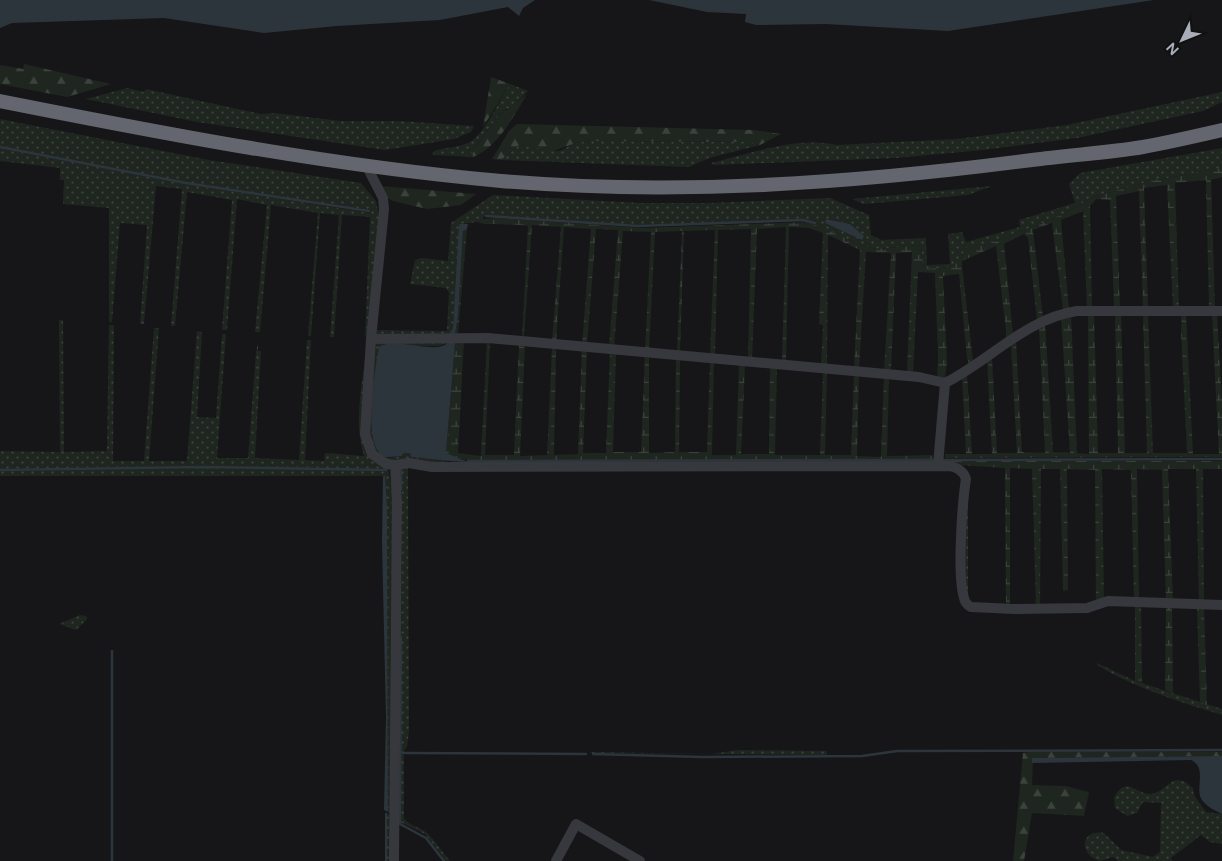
<svg xmlns="http://www.w3.org/2000/svg" width="1222" height="861" font-family="Figtree,sans-serif">
	<style>
		.grass { fill: url(#grass-dots); fill-rule: evenodd }
		.forest { fill: url(#forest-firs) }
		.wetland { fill: url(#wetland-marsh) }
		.water { fill: #2c353c }
		.lines { fill: none; stroke-linecap: round; stroke-linejoin: round }
		.stream { stroke: #2c353c; stroke-width: 2.5 }
		.minor { stroke: #37383d; stroke-width: 10 }
		.highway { stroke: #63666e; stroke-width: 14 }
	</style>
	<defs>
		<pattern id="grass-dots" width="8" height="8" patternUnits="userSpaceOnUse" patternTransform="scale(1.25)"><rect width="8" height="8" fill="#1e261f"/><path d="M2 2h.1M6 6h.1" fill="none" stroke="#3c433d" stroke-width="1.8" stroke-linecap="round"/></pattern>
		<pattern id="forest-firs" width="22" height="20" patternUnits="userSpaceOnUse" patternTransform="scale(1.25)"><rect width="22" height="20" fill="#1e261f"/><path d="M5 1l3.5 6h-7zM16 11l3.5 6h-7z" fill="#3c433d"/></pattern>
		<pattern id="wetland-marsh" width="20" height="14" patternUnits="userSpaceOnUse" patternTransform="scale(1.25)"><rect width="20" height="14" fill="#1e261f"/><path d="M1 5h8M5 5V1M11 12h8M15 12V8" fill="none" stroke="#3c433d"/></pattern>
	</defs>
	<rect width="100%" height="100%" fill="#161618"/>
	<!-- grass -->
	<path class="grass" d="M 510,84 L 528,91 L 512,107 L 502,111 L 472,151 L 473,157 L 432,155 L 434,151 C 445,147 457,148 468,143 C 483,137 500,99 510,84 Z
		M 127,88 L 144,92 L 146,89 L 261,114 L 275,113 L 340,121 L 400,121 L 474,126 L 471,132 L 454,139 L 385,150 L 197,122 L 86,99 Z
		M 1222,92 L 1222,102 L 1203,111 L 1077,138 L 983,150 L 896,158 L 714,165 L 711,163 C 750,154 796,136 836,145 L 957,139 L 1067,125 Z
		M 0,119 L 209,160 L 361,183 L 376,201 L 379,217 L 367,334 L 365,337 L 370,217 L 342,215 L 334,337 L 330,337 L 339,215 L 320,213 L 311,336 L 308,336 L 318,213 L 271,205 L 260,332 L 255,332 L 267,205 L 237,199 L 227,330 L 222,330 L 232,200 L 187,192 L 175,326 L 171,326 L 182,189 L 156,186 L 144,324 L 140,324 L 147,225 L 120,223 L 112,322 L 109,322 L 109,208 L 63,204 L 64,180 L 60,180 L 60,168 L 0,161 L 0,148 L 186,184 L 370,213 L 371,210 L 186,183 L 0,146 Z
		M 591,141 L 748,142 L 760,145 L 709,158 L 689,167 L 501,160 L 519,145 L 559,151 L 576,143 Z
		M 1222,148 L 1222,168 L 1151,181 L 1093,197 L 1056,218 L 983,246 L 968,246 L 954,267 L 924,269 L 921,245 L 876,249 L 864,246 L 821,228 L 816,225 L 816,222 L 808,220 L 638,225 L 484,216 L 483,219 L 477,222 L 461,224 L 453,328 L 449,334 L 376,336 L 375,330 L 447,331 L 449,293 L 446,288 L 410,284 L 415,260 L 421,258 L 448,261 L 451,223 L 493,195 L 641,203 L 710,203 L 830,198 L 869,215 L 871,235 L 881,240 L 926,238 L 927,265 L 950,264 L 948,234 L 962,232 L 966,242 L 1020,227 L 1019,220 L 1075,203 L 1069,184 L 1080,173 ZM 827,219 L 850,224 L 862,239 L 825,223 Z
		M 992,186 L 968,195 L 864,204 L 852,199 Z
		M 59,320 L 63,320 L 64,452 L 107,451 L 109,325 L 114,325 L 113,461 L 144,461 L 154,328 L 159,328 L 149,461 L 187,461 L 197,331 L 202,332 L 197,417 L 216,418 L 222,334 L 226,334 L 217,458 L 248,458 L 256,352 L 258,343 L 258,351 L 261,351 L 255,458 L 299,460 L 307,340 L 311,340 L 305,460 L 324,461 L 325,453 L 364,456 C 354,425 361,392 365,360 L 367,360 L 364,441 L 388,467 L 393,497 L 391,815 L 388,812 L 387,506 L 383,476 L 0,476 L 0,471 L 203,468 L 386,469 L 203,466 L 0,469 L 0,451 L 60,452 Z
		M 458,341 L 438,346 L 379,347 L 374,383 L 379,452 L 377,458 L 369,443 L 374,344 Z
		M 401,453 L 410,453 L 411,457 L 430,458 L 448,462 L 933,461 L 931,462 L 392,462 L 382,456 L 387,458 L 401,456 Z
		M 408,467 L 409,732 L 407,746 L 404,751 L 404,818 C 409,826 420,827 427,833 C 436,841 442,852 450,861 L 446,861 L 425,834 L 400,822 L 402,468 Z
		M 968,493 L 968,598 L 965,598 L 964,537 Z
		M 80,615 L 86,616 L 87,619 L 76,630 L 59,624 Z
		M 1097,663 L 1135,681 L 1222,709 L 1222,715 C 1180,702 1135,688 1097,665 Z
		M 738,750 L 827,751 L 827,755 L 593,753 L 590,752 L 712,754 Z
		M 1176,780 L 1184,781 L 1193,788 L 1194,795 L 1206,812 L 1222,814 L 1222,844 L 1210,842 L 1201,835 L 1171,858 L 1172,861 L 1118,861 L 1113,857 L 1100,861 C 1078,855 1080,829 1104,833 L 1121,850 L 1153,857 L 1160,852 L 1161,803 L 1143,802 L 1137,813 L 1127,816 L 1115,808 L 1114,798 C 1127,772 1138,799 1155,793 C 1163,790 1168,783 1176,780 Z
		M 387,813 L 391,816 L 390,861 L 387,861 Z"/>
	<!-- forest -->
	<path class="forest" d="M 24,64 L 111,84 L 67,97 L 0,84 L 0,65 L 23,69 Z
		M 491,77 L 510,84 L 483,127 Z
		M 527,94 C 514,116 498,147 473,157 L 472,151 L 502,111 L 507,110 Z
		M 517,124 L 754,130 L 781,134 L 760,145 L 748,142 L 591,141 L 576,143 L 553,151 L 519,145 L 501,160 L 492,159 L 509,131 Z
		M 380,186 L 476,194 L 461,205 L 427,209 L 393,201 L 386,197 Z
		M 1037,751 L 1222,752 L 1222,756 L 1033,758 L 1032,785 L 1065,786 L 1089,792 L 1084,816 L 1032,813 L 1024,861 L 1013,861 L 1023,753 Z"/>
	<!-- wetland -->
	<path class="wetland" d="M 1222,168 L 1222,177 L 1211,180 L 1215,308 L 1209,308 L 1206,180 L 1175,183 L 1179,308 L 1173,308 L 1167,185 L 1144,188 L 1148,308 L 1143,308 L 1139,191 L 1116,196 L 1120,308 L 1114,308 L 1110,200 L 1096,199 L 1090,206 L 1092,308 L 1087,308 L 1083,211 L 1061,220 L 1069,309 L 1063,310 L 1052,223 L 1033,230 L 1043,318 L 1037,320 L 1028,238 L 1024,234 L 1004,244 L 1013,335 L 1007,339 L 996,246 L 962,261 L 962,266 L 973,361 L 969,364 L 967,358 L 959,274 L 943,276 L 947,362 L 945,378 L 937,377 L 938,357 L 935,273 L 918,272 L 913,373 L 907,373 L 912,252 L 896,253 L 891,371 L 884,371 L 891,253 L 866,252 L 859,369 L 854,368 L 860,250 L 828,235 L 827,366 L 821,365 L 823,325 L 819,324 L 823,233 L 809,228 L 789,227 L 786,363 L 782,362 L 786,227 L 757,229 L 752,360 L 748,359 L 751,229 L 718,230 L 715,356 L 710,356 L 715,230 L 684,231 L 680,353 L 677,353 L 682,231 L 655,232 L 649,351 L 645,350 L 651,232 L 623,231 L 614,348 L 609,347 L 618,230 L 596,229 L 587,345 L 582,345 L 591,229 L 564,227 L 556,342 L 552,342 L 561,227 L 532,225 L 524,338 L 522,338 L 528,226 C 515,223 484,226 477,222 L 483,219 L 499,218 L 642,228 L 809,222 L 864,246 L 876,249 L 921,245 L 924,269 L 953,267 L 968,246 L 983,246 L 1056,218 L 1093,197 L 1151,181 Z
		M 467,229 L 458,334 L 455,334 L 458,317 L 463,230 Z
		M 1094,313 L 1098,453 L 1118,453 L 1115,313 L 1121,313 L 1125,453 L 1147,453 L 1143,313 L 1148,313 L 1153,453 L 1187,453 L 1181,331 L 1182,313 L 1186,313 L 1193,454 L 1219,454 L 1212,315 L 1217,314 L 1222,402 L 1222,457 L 945,458 L 945,454 L 966,454 L 962,376 L 967,373 L 972,454 L 992,454 L 987,360 L 992,357 L 997,453 L 1017,453 L 1011,345 L 1016,341 L 1022,452 L 1045,453 L 1039,326 L 1045,323 L 1053,452 L 1070,453 L 1061,317 L 1071,315 L 1077,453 L 1089,454 L 1088,314 Z
		M 464,340 L 458,453 L 481,456 L 487,341 L 490,341 L 485,455 L 514,455 L 519,344 L 525,345 L 520,456 L 547,455 L 552,347 L 556,348 L 554,455 L 578,454 L 582,349 L 587,350 L 583,453 L 606,453 L 610,352 L 616,353 L 613,452 L 641,452 L 645,355 L 649,356 L 649,453 L 675,452 L 676,358 L 680,359 L 679,452 L 707,452 L 710,361 L 714,361 L 712,455 L 736,455 L 739,364 L 745,365 L 741,454 L 769,454 L 770,367 L 777,367 L 775,455 L 820,455 L 823,372 L 827,372 L 825,455 L 851,455 L 854,373 L 859,374 L 857,456 L 881,457 L 884,376 L 889,377 L 887,456 L 933,455 L 932,460 L 478,461 L 457,459 L 446,453 L 455,343 Z
		M 941,460 L 1222,461 L 1222,469 L 1203,469 L 1204,602 L 1199,602 L 1196,469 L 1168,469 L 1173,601 L 1166,601 L 1162,470 L 1137,469 L 1139,600 L 1134,600 L 1131,470 L 1102,469 L 1104,600 L 1096,603 L 1095,470 L 1067,469 L 1068,590 L 1063,591 L 1060,469 L 1041,469 L 1040,607 L 1036,607 L 1032,469 L 1010,468 L 1010,607 L 1006,607 L 1005,468 L 944,464 Z
		M 1135,606 L 1141,606 L 1142,683 L 1135,681 Z
		M 1166,607 L 1172,607 L 1173,693 L 1165,690 Z
		M 1197,607 L 1204,607 L 1207,705 L 1200,702 Z"/>
	<!-- water -->
	<path class="water" d="M 0,0 L 535,0 L 523,8 L 519,16 L 508,7 L 440,20 L 337,26 L 264,33 L 164,18 L 12,23 L 0,28 Z
		M 649,0 L 1154,0 L 948,31 L 826,24 L 756,25 L 745,22 L 746,14 L 707,12 Z
		M 826,219 L 850,224 L 864,236 L 862,240 L 825,223 Z
		M 461,224 L 468,224 L 467,229 L 463,231 L 458,317 L 455,334 L 449,334 L 453,328 L 459,225 Z
		M 448,343 L 455,343 L 446,453 L 468,462 C 448,462 430,458 411,457 L 410,453 L 402,453 L 402,456 L 377,458 L 379,452 C 364,437 375,368 379,347 C 395,336 434,355 448,343 Z
		M 383,476 L 385,476 L 387,506 L 388,812 L 384,810 L 386,718 L 382,543 Z
		M 1222,756 L 1222,814 C 1214,810 1203,805 1200,796 C 1197,784 1206,767 1191,760 L 1032,763 L 1032,758 Z
		M 385,813 L 387,813 L 387,861 L 385,861 Z"/>
	<g class="lines">
		<!-- stream -->
		<path class="stream" d="M 0,147 L 186,183 L 369,211
			M 486,216 L 638,226 L 803,220 L 815,223
			M 944,460 L 1222,459
			M 468,461 L 934,460
			M 0,470 L 203,467 L 386,470
			M 401,470 L 401,489
			M 401,637 L 400,824 L 426,838 L 444,861
			M 112,651 L 112,861
			M 404,753 L 586,754
			M 593,754 L 703,757 L 862,756 L 897,751 L 1222,750"/>
		<!-- minor -->
		<path class="minor" d="M 366,165 L 383,198 L 384,209 L 371,339 L 365,434 L 372,454 L 386,464 L 395,465 L 397,501 L 394,861
			M 371,339 L 488,338 L 919,377 L 945,383 C 989,361 1027,318 1077,311 L 1222,311
			M 395,465 L 409,463 L 432,467 L 950,466 C 958,468 964,471 966,479 C 962,505 957,575 964,598 C 965,603 967,605 971,607 L 1014,609 L 1087,608 L 1108,601 L 1222,605
			M 938,465 L 945,383
			M 556,861 L 576,824 L 640,861"/>
		<!-- highway -->
		<path class="highway" d="M 0,101 C 166,134 332,166 501,181 C 679,196 856,183 1032,160 C 1069,155 1107,153 1143,147 C 1170,142 1196,136 1222,130"/>
	</g>
	<!-- north arrow -->
	<g transform="translate(1182 40) rotate(227)" stroke="#111113" stroke-width="4" paint-order="stroke">
	<path d="M0-4L9 19L0 12L-9 19Z" fill="#a8adb8"/>
	<text y="-8" font-size="14" font-weight="bold" text-anchor="middle" fill="#a8adb8">N</text>
	</g>
</svg>
